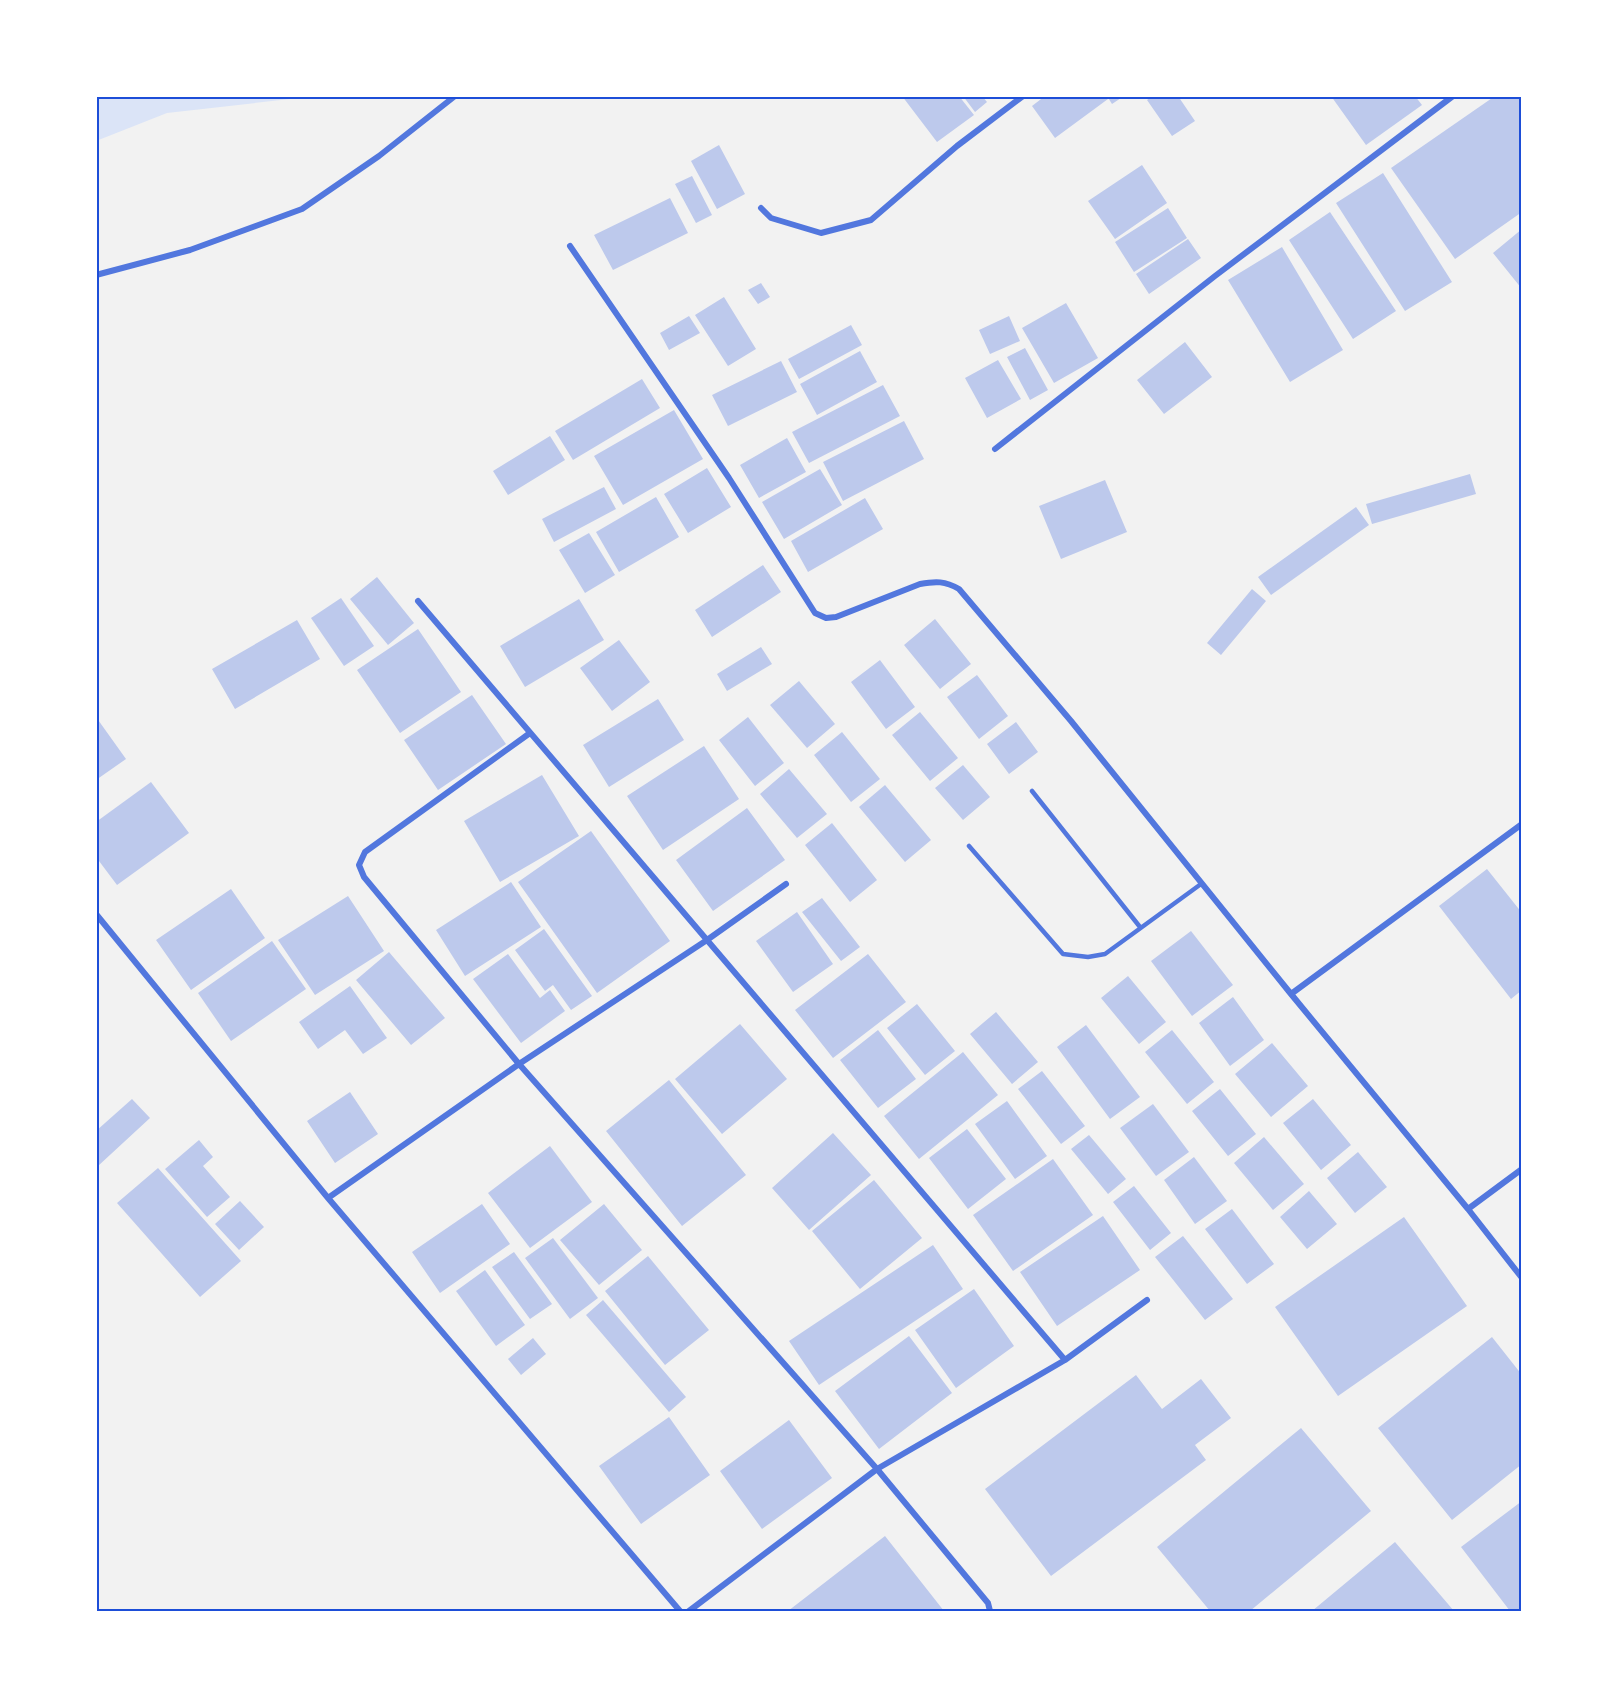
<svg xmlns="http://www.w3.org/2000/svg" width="1618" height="1707" font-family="Quicksand,sans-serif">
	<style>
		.green { fill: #dbe4f7 }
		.building { fill: #bdc9ec }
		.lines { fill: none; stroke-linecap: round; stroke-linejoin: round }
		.service { stroke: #5277de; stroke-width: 4.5 }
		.minor { stroke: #5277de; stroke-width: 6 }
		.neatline { fill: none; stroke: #1d4ed8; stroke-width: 2 }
	</style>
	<rect width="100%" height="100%" fill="#f2f2f2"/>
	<!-- green -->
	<path class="green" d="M 96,96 L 301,96 L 299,98 L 167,113 L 96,141 Z"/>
	<!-- building -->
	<path class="building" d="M 902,96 L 959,96 L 974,115 L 937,142 Z
		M 963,96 L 982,96 L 987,102 L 975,112 Z
		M 1045,96 L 1105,96 L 1108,99 L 1055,138 L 1032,106 Z
		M 1107,96 L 1124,96 L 1112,104 Z
		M 1153,96 L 1178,96 L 1195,121 L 1172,136 L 1147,100 Z
		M 1331,96 L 1415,96 L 1422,105 L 1366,145 Z
		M 1495,96 L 1522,96 L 1522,212 L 1455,259 L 1391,168 Z
		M 719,145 L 745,194 L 717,209 L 691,161 Z
		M 1142,165 L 1167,203 L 1115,239 L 1088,201 Z
		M 1383,173 L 1452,282 L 1405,311 L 1336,203 Z
		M 692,176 L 712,215 L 696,223 L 675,184 Z
		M 670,198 L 688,233 L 613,270 L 594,235 Z
		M 1168,208 L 1187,238 L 1134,272 L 1115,242 Z
		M 1330,212 L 1396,311 L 1353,339 L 1289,240 Z
		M 1522,229 L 1522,289 L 1493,253 Z
		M 1188,239 L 1201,258 L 1149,294 L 1136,274 Z
		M 1282,247 L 1343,350 L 1290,382 L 1228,280 Z
		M 761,283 L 770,297 L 758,304 L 748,290 Z
		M 724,297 L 756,349 L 728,366 L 695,315 Z
		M 1066,303 L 1098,358 L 1054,383 L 1022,328 Z
		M 689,316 L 700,333 L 669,350 L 660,333 Z
		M 1009,316 L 1020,341 L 990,354 L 979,330 Z
		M 851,325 L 862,345 L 799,379 L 788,359 Z
		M 1185,342 L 1212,377 L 1164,414 L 1137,380 Z
		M 1025,348 L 1048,390 L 1030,400 L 1007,357 Z
		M 860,351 L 877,382 L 817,415 L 800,384 Z
		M 998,360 L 1021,399 L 987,418 L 965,378 Z
		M 781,361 L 797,392 L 728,426 L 712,395 Z
		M 642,379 L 660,408 L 573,460 L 555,431 Z
		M 883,385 L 900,416 L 809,463 L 792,432 Z
		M 674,410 L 703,459 L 623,505 L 594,456 Z
		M 904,421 L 924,459 L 843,501 L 823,462 Z
		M 550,436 L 565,460 L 508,495 L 493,471 Z
		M 787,438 L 806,472 L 759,498 L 740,465 Z
		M 707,468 L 731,507 L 688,533 L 664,494 Z
		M 820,469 L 842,505 L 784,539 L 762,502 Z
		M 1470,474 L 1476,494 L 1372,524 L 1366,504 Z
		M 1105,480 L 1127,532 L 1061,559 L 1039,506 Z
		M 604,487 L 616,509 L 554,542 L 542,519 Z
		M 656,497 L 679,537 L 619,572 L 596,532 Z
		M 865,498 L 883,529 L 808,572 L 791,541 Z
		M 1356,507 L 1369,525 L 1271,595 L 1258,577 Z
		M 589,533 L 615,575 L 585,593 L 559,550 Z
		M 763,565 L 781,592 L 712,637 L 695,610 Z
		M 377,577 L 414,623 L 388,645 L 350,599 Z
		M 1252,589 L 1266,601 L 1221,655 L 1207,643 Z
		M 341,598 L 374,646 L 344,666 L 311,618 Z
		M 579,599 L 604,640 L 525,687 L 500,646 Z
		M 935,619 L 971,664 L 940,689 L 904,645 Z
		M 297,620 L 320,659 L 235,709 L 212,669 Z
		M 418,629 L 461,692 L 400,733 L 357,670 Z
		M 619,640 L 650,682 L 612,711 L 580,668 Z
		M 761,647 L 772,664 L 727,691 L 717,674 Z
		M 880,660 L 915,707 L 886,729 L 851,682 Z
		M 977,675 L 1008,716 L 979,739 L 947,697 Z
		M 799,681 L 835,724 L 807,748 L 770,705 Z
		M 472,695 L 506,744 L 438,790 L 404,740 Z
		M 658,699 L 684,740 L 609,787 L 583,745 Z
		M 920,712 L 958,758 L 930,781 L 892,735 Z
		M 96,717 L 126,759 L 96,780 Z
		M 748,717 L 784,763 L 755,786 L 719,740 Z
		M 1016,722 L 1038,752 L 1009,774 L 987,744 Z
		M 842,732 L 880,779 L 851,802 L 814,755 Z
		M 704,746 L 739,799 L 663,850 L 627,796 Z
		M 963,765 L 990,797 L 963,820 L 935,788 Z
		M 789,769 L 827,814 L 797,838 L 760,794 Z
		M 542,775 L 579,836 L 500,882 L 464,821 Z
		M 151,782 L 189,833 L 117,885 L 96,857 L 96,822 Z
		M 885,785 L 931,840 L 905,862 L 859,807 Z
		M 747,808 L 785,860 L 713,911 L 676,860 Z
		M 832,823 L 877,880 L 850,902 L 805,845 Z
		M 591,831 L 670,941 L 597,993 L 518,882 Z
		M 1487,869 L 1522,913 L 1522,990 L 1511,999 L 1439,906 Z
		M 511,882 L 541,927 L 465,976 L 436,930 Z
		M 231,889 L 265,938 L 191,990 L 156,940 Z
		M 348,896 L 384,951 L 315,995 L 278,940 Z
		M 822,898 L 860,947 L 841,961 L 802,912 Z
		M 797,912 L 833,964 L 793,992 L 756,941 Z
		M 544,929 L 592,996 L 571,1010 L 553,985 L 545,991 L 515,950 Z
		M 1191,931 L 1233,985 L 1192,1016 L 1151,961 Z
		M 272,941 L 306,989 L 231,1041 L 198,993 Z
		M 389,952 L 445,1018 L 411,1045 L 356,980 Z
		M 508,954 L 540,998 L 550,990 L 565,1011 L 521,1043 L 473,979 Z
		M 868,954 L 906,1002 L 833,1058 L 795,1010 Z
		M 1128,976 L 1166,1022 L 1139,1044 L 1101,998 Z
		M 350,986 L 387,1038 L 363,1054 L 345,1030 L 318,1049 L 299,1022 Z
		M 1233,997 L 1264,1040 L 1230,1066 L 1199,1023 Z
		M 917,1004 L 955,1051 L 925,1075 L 887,1028 Z
		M 996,1012 L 1038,1062 L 1012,1084 L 970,1034 Z
		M 740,1024 L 787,1079 L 722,1134 L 675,1079 Z
		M 1086,1025 L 1140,1097 L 1110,1119 L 1057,1047 Z
		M 878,1030 L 916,1079 L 878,1108 L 840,1060 Z
		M 1172,1030 L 1214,1082 L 1187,1104 L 1145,1052 Z
		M 1272,1043 L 1308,1086 L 1271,1117 L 1235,1074 Z
		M 963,1052 L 998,1095 L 919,1159 L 884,1116 Z
		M 1042,1071 L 1085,1126 L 1061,1144 L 1018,1089 Z
		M 669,1080 L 746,1175 L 682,1226 L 606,1131 Z
		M 1220,1089 L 1256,1134 L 1228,1156 L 1192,1111 Z
		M 350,1092 L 378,1134 L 335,1163 L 307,1121 Z
		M 132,1099 L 150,1118 L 98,1166 L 96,1164 L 96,1131 Z
		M 1313,1099 L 1351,1145 L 1321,1170 L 1283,1123 Z
		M 1007,1101 L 1047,1156 L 1015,1179 L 975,1124 Z
		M 1153,1104 L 1189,1152 L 1156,1176 L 1120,1128 Z
		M 967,1129 L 1006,1179 L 968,1209 L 929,1158 Z
		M 833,1133 L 871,1175 L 809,1230 L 772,1188 Z
		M 1089,1135 L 1126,1179 L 1108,1194 L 1071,1149 Z
		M 1264,1137 L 1304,1184 L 1273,1210 L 1234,1163 Z
		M 199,1140 L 213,1157 L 203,1166 L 230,1197 L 207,1217 L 165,1169 Z
		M 550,1146 L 592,1202 L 530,1248 L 488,1193 Z
		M 1358,1152 L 1387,1187 L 1355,1213 L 1327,1178 Z
		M 1194,1157 L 1227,1201 L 1195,1224 L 1164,1180 Z
		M 1053,1159 L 1093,1215 L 1013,1271 L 973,1215 Z
		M 158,1168 L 241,1261 L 200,1297 L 117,1203 Z
		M 874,1180 L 922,1238 L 860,1289 L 812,1231 Z
		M 1134,1186 L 1171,1233 L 1150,1250 L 1113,1202 Z
		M 1309,1191 L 1337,1224 L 1307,1249 L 1280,1217 Z
		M 240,1201 L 264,1227 L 239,1250 L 215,1224 Z
		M 482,1204 L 510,1244 L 440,1293 L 412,1252 Z
		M 604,1204 L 642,1250 L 599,1285 L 560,1240 Z
		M 1232,1209 L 1274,1264 L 1247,1284 L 1205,1229 Z
		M 1103,1216 L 1140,1270 L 1057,1326 L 1020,1272 Z
		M 1404,1217 L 1467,1306 L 1338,1396 L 1275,1307 Z
		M 1183,1236 L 1233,1299 L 1205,1320 L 1155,1257 Z
		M 553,1238 L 598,1298 L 570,1319 L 525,1258 Z
		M 933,1245 L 963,1289 L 819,1385 L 789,1341 Z
		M 514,1252 L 552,1304 L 530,1319 L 492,1267 Z
		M 648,1256 L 709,1330 L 665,1365 L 605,1291 Z
		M 485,1270 L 525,1325 L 496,1346 L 456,1291 Z
		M 974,1289 L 1014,1346 L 956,1388 L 915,1330 Z
		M 603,1300 L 686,1397 L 669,1412 L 586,1315 Z
		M 909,1336 L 952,1393 L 879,1449 L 835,1391 Z
		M 1492,1337 L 1522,1375 L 1522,1464 L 1452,1520 L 1378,1428 Z
		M 533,1338 L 546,1354 L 521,1375 L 508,1359 Z
		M 1136,1375 L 1162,1409 L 1201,1379 L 1231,1418 L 1195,1445 L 1206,1460 L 1051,1576 L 985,1489 Z
		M 669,1417 L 710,1475 L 641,1524 L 599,1466 Z
		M 789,1420 L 832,1478 L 762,1529 L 720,1471 Z
		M 1301,1428 L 1371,1511 L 1250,1611 L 1210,1611 L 1157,1547 Z
		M 1522,1501 L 1522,1611 L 1510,1611 L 1461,1547 Z
		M 885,1536 L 944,1611 L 788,1611 Z
		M 1395,1542 L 1454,1611 L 1312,1611 Z"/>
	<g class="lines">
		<!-- service -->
		<path class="service" d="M 1032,791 L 1140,927
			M 969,846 L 1063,954 L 1088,957 L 1105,954 L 1201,884"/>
		<!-- minor -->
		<path class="minor" d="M 761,208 L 771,218 L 821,233 L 871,220 L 957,146 L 1023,96
			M 570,246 L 729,478 L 815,613 L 826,618 L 836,617 L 920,584 C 936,581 945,581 959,589 L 1071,721 L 1291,994 L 1468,1209 L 1522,1278
			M 96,275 L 190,250 L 302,209 L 379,156 L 455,96
			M 995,449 L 1215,276 L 1453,96
			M 418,601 L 1065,1360
			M 530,733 L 365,852 L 359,865 L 364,877 L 519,1064 L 877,1469 L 988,1603 L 990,1611
			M 96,914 L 328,1198 L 680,1611
			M 1291,994 L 1522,824
			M 328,1198 L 519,1064 L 707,940 L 786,884
			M 1468,1209 L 1522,1169
			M 689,1611 L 877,1469 L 1065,1360 L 1147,1300"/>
	</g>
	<!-- border -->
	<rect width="1618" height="1707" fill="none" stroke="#ffffff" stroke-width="195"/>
	<rect x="98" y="98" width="1422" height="1512" class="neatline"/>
</svg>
